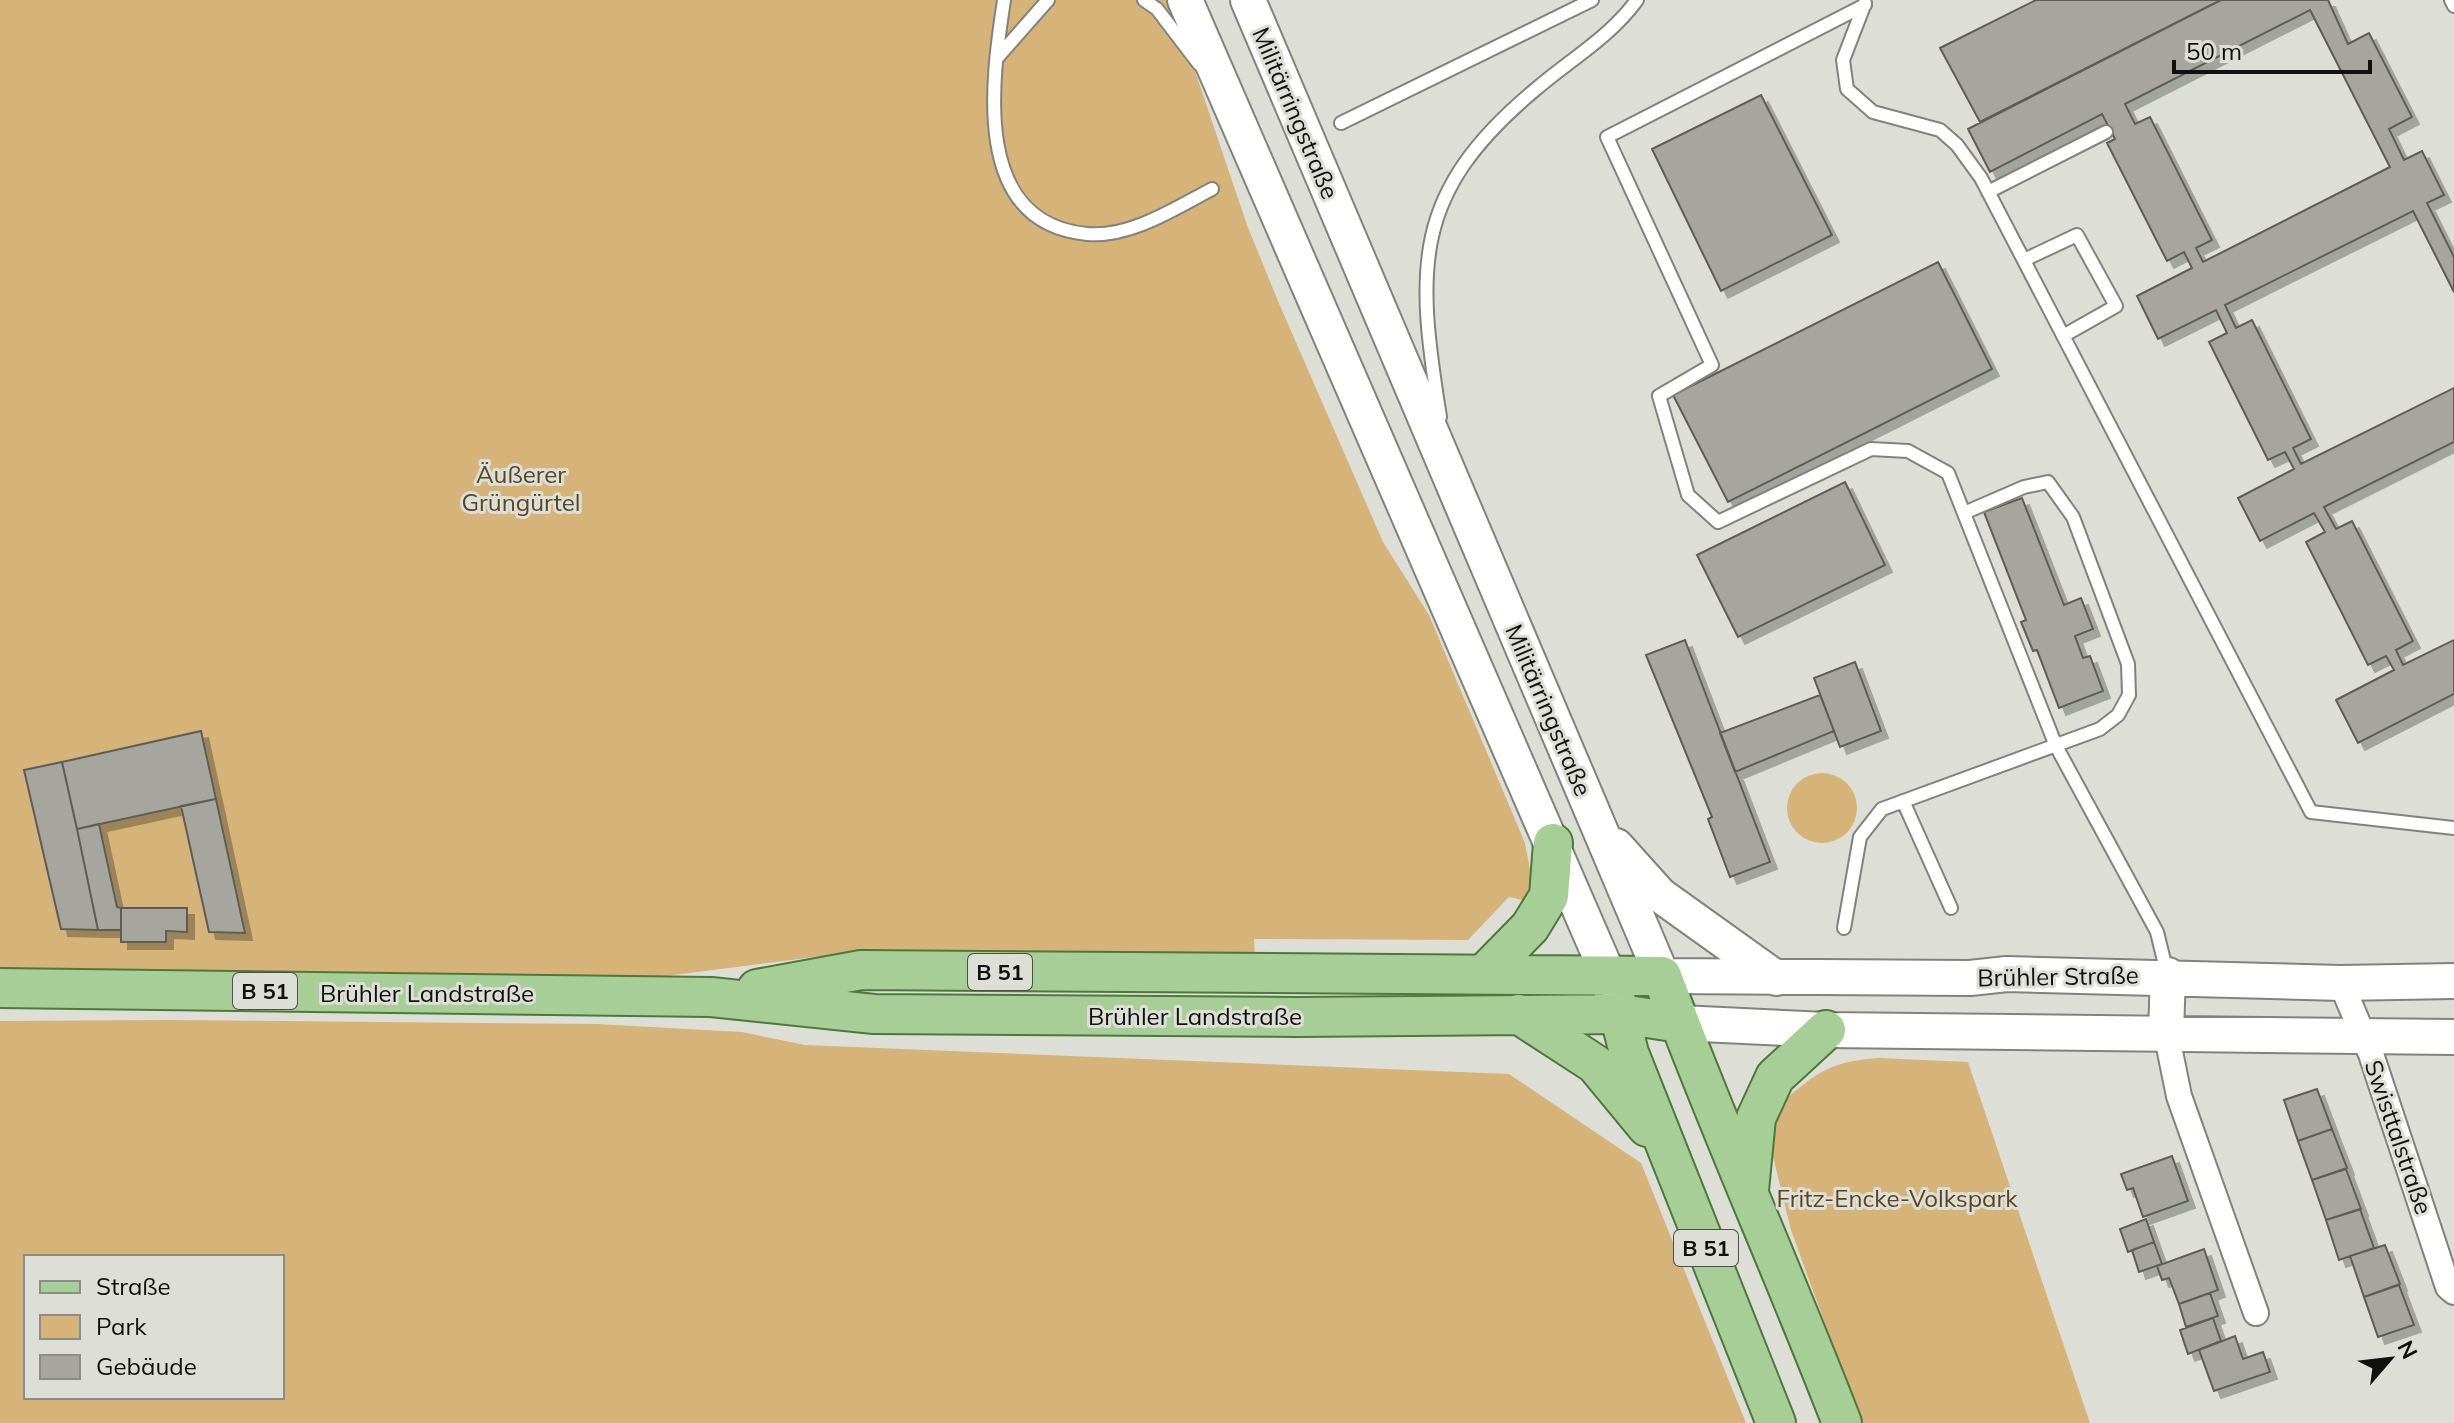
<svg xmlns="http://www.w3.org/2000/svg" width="2454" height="1423" font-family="Mulish,sans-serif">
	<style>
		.green { fill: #d6b378; fill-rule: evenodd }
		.building { fill: #a7a69e; stroke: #5d5c55; stroke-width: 2; fill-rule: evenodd; filter: url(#shadow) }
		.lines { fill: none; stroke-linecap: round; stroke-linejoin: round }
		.lane-casing { stroke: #81837b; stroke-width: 16 }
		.street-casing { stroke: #81837b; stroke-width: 28 }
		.secondary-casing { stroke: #81837b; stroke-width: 38 }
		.primary-casing { stroke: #4d773b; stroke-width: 42 }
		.lane { stroke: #fff; stroke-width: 12 }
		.street { stroke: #fff; stroke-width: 24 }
		.secondary { stroke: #fff; stroke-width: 34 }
		.primary { stroke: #a8ce98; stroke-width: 38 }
		.labels { text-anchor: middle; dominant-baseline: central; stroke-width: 6; stroke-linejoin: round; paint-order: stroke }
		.shield { fill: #dddfd7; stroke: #4e4e4a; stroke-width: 2 }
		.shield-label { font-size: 22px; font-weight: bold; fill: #10100e }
		.street-label { font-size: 24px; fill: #10100e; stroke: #dddfd7 }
		.park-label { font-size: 24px; fill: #594521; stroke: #dddfd7 }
	</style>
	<defs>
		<filter id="shadow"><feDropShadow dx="7" dy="7" stdDeviation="0" flood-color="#0004"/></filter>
	</defs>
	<rect width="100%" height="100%" fill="#dddfd7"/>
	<!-- green -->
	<path class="green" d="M 0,0 L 1171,0 L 1247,225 L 1278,301 L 1383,542 L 1429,615 L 1525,843 L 1531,875 L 1527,901 L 1509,897 L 1468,940 L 1254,939 L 1255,957 L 822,956 L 658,977 L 0,972 Z
		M1787 808a35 35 0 1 1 70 0a35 35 0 1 1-70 0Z
		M 168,1020 L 597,1024 L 742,1032 L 805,1045 L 1509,1074 L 1641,1163 L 1746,1423 L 0,1423 L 0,1021 ZM 26,1257 L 282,1257 L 282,1397 L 26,1397 Z
		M 1879,1058 L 1968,1062 L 2090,1423 L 1861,1423 L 1791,1230 L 1766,1128 L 1774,1096 L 1786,1099 C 1819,1070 1835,1061 1879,1058 Z"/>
	<!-- building -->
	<path class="building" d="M 2036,0 L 2221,0 L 1980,122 L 1940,48 Z
		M 2221,0 L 2328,0 L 2348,44 L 2369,33 L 2412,117 L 2389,129 L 2404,160 L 2422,151 L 2444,195 L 2427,203 L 2454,257 L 2454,292 L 2413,211 L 2225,305 L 2236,328 L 2252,320 L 2311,439 L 2293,448 L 2301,464 L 2454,388 L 2454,442 L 2324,507 L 2336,529 L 2352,521 L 2413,641 L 2396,650 L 2403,665 L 2454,640 L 2454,694 L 2358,743 L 2336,700 L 2394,670 L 2386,656 L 2368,665 L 2306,542 L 2325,532 L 2314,513 L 2260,541 L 2238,498 L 2294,469 L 2285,452 L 2268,460 L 2209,342 L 2227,333 L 2216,310 L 2158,339 L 2137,296 L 2192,268 L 2184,252 L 2167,261 L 2107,143 L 2115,139 L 2102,114 L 1990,172 L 1968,129 ZM 2310,10 L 2390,167 L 2203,262 L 2196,248 L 2212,240 L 2150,117 L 2135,124 L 2125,104 Z
		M 1761,95 L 1832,235 L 1721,291 L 1652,149 Z
		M 1938,262 L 1992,369 L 1728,502 L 1673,395 Z
		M 1845,482 L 1885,565 L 1738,637 L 1697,555 Z
		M 2022,498 L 2064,605 L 2081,598 L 2093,629 L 2075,636 L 2083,658 L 2090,656 L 2103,691 L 2059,708 L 2037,650 L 2033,651 L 2021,622 L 2026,620 L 1984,512 Z
		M 1685,640 L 1770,862 L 1730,877 L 1708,819 L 1712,817 L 1646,655 Z
		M 1855,662 L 1881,731 L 1840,747 L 1814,678 Z
		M 1820,695 L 1834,731 L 1735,772 L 1720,733 Z
		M 201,731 L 216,799 L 77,829 L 62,762 Z
		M 62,762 L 77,829 L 98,930 L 61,929 L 24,770 Z
		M 216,799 L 245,933 L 209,932 L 181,806 Z
		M 99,824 L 117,907 L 121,908 L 121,930 L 98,930 L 77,829 Z
		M 121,908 L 187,908 L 187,932 L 166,931 L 166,942 L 121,942 Z
		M 2317,1089 L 2332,1129 L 2298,1141 L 2284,1100 Z
		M 2332,1129 L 2347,1168 L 2312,1180 L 2298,1141 Z
		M 2172,1156 L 2188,1201 L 2143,1217 L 2133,1188 L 2127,1190 L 2121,1174 Z
		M 2346,1169 L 2361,1209 L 2326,1220 L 2312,1180 Z
		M 2360,1209 L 2374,1248 L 2339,1260 L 2326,1220 Z
		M 2146,1219 L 2154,1242 L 2128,1252 L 2120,1229 Z
		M 2154,1242 L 2162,1264 L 2139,1272 L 2132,1250 Z
		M 2385,1245 L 2400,1284 L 2364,1297 L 2350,1256 Z
		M 2204,1249 L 2218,1290 L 2179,1304 L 2169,1278 L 2162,1280 L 2157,1266 Z
		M 2399,1285 L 2414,1325 L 2378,1337 L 2364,1297 Z
		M 2210,1293 L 2218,1316 L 2186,1327 L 2179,1304 Z
		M 2213,1318 L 2221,1341 L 2188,1354 L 2180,1330 Z
		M 2235,1336 L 2243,1359 L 2263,1352 L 2270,1372 L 2214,1391 L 2199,1350 Z"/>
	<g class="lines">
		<defs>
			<path id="lane" d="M 1004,0 C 992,79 970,223 1087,234 C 1130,238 1176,208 1212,189
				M 1144,0 L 1157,9 L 1199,64
				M 2451,0 L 2454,6
				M 1865,3 L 1843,60 L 1847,89 L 1873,112 L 1940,130 L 1957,145 L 1981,178 L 2311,812 L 2454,828
				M 1865,5 L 1607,137 L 1712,365 L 1659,396 L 1688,495 L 1718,522 L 1871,449 L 1908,451 L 1948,473 L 2056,746 L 2157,932 L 2167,973
				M 997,58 L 1048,0
				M 1341,123 L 1592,0
				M 1988,192 L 2106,132
				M 2024,260 L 2077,235 L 2116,306 L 2063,336
				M 1440,417 C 1416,267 1411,193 1536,89 C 1571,59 1610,37 1637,0
				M 1903,801 L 1951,908
				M 1844,928 L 1860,837 L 1882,809 L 2100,729 L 2118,715 L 2129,695 L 2128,664 L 2073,517 L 2048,482 L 2024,487 L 1964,513"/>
			<path id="street" d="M 2341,983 L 2371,1054 L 2448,1287 L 2454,1292
				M 2166,1032 L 2179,1096 L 2256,1313"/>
			<path id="secondary" d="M 1185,0 L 1610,979
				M 1248,0 L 1662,976 L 1970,978 L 2007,974 L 2341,983 L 2454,981
				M 1616,846 L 1660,895 L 1776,978
				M 1680,1023 L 1826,1030 L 2454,1037
				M 2166,1032 L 2168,975"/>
			<path id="primary" d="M 1484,974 L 1530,927 L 1549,896 L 1553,843
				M 0,988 L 711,997 L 874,1014 L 1297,1017 L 1621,1014 L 1680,1023
				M 757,989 L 861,970 L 1662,976 C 1718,1127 1784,1273 1842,1423
				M 1614,993 L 1629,1053 L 1776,1423
				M 1518,1014 L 1595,1064 L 1647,1127
				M 1749,1190 L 1756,1118 L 1775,1077 L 1826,1030"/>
		</defs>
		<!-- lane casing -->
		<use href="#lane" class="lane-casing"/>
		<!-- street casing -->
		<use href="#street" class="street-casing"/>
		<!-- secondary casing -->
		<use href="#secondary" class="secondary-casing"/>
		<!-- primary casing -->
		<use href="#primary" class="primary-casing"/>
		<!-- lane -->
		<use href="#lane" class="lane"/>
		<!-- street -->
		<use href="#street" class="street"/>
		<!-- secondary -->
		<use href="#secondary" class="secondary"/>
		<!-- primary -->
		<use href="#primary" class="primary"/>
	</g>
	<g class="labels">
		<!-- shield labels -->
		<g class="shield">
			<rect x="968" y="954" width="64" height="36" rx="6"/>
			<rect x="233" y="973" width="64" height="36" rx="6"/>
			<rect x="1674" y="1230" width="64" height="36" rx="6"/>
		</g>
		<g class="shield-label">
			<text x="1000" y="972">B 51</text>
			<text x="265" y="991">B 51</text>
			<text x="1706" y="1248">B 51</text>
		</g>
		<!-- street labels -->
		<g class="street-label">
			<text transform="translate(1296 113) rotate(67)">Militärringstraße</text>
			<text transform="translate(1549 710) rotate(67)">Militärringstraße</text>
			<text transform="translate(2058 976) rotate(-1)">Brühler Straße</text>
			<text x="427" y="993">Brühler Landstraße</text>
			<text x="1195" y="1016">Brühler Landstraße</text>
			<text transform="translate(2399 1137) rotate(71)">Swisttalstraße</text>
		</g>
		<!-- park labels -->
		<g class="park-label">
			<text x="521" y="474">Äußerer<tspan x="521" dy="28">Grüngürtel</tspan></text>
			<text x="1897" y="1198">Fritz-Encke-Volkspark</text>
		</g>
	</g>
	<!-- legend -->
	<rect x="24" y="1255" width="260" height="144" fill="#dddfd7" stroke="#8b8c87" stroke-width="2"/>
	<rect x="40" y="1281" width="40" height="12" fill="#a8ce98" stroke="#8b8c87" stroke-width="2"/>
	<text x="96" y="1295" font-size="24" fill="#10100e">Straße</text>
	<rect x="40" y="1315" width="40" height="24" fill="#d6b378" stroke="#8b8c87" stroke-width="2"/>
	<text x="96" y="1335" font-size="24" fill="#10100e">Park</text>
	<rect x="40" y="1355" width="40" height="24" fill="#a7a69e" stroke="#8b8c87" stroke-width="2"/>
	<text x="96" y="1375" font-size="24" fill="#10100e">Gebäude</text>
	<!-- north arrow -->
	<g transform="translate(2390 1359) rotate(62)" stroke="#dddfd7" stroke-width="6" paint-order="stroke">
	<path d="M0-6L14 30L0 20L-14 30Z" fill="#10100e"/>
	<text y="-12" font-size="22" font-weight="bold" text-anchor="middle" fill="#10100e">N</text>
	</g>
	<!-- scale -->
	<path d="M2174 60v12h196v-12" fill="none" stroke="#10100e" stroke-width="4"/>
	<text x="2186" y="60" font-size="24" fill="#10100e" stroke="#dddfd7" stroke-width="6" paint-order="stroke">50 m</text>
</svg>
